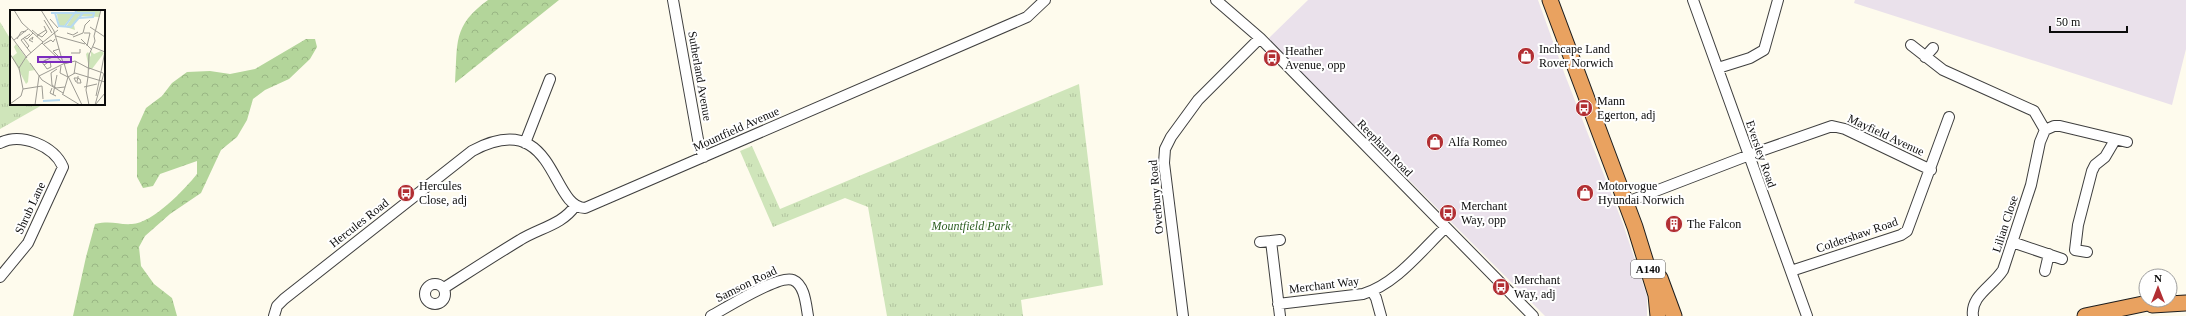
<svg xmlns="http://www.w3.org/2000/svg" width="2186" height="316" font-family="Georgia,serif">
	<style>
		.industrial { fill: #eae1eb }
		.forest { fill: url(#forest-crowns) }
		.park { fill: url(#park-tufts) }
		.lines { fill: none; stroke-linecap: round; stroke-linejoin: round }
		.minor-casing { stroke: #3f3f3f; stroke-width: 12 }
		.highway-casing { stroke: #1d1d1d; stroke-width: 17 }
		.minor { stroke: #fff; stroke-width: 10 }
		.highway { stroke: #e9a260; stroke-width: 15 }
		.labels { text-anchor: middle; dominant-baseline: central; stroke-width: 4; stroke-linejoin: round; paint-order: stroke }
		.shield { fill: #fff; stroke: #555; stroke-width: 1 }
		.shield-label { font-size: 11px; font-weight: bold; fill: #0c0c0c }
		.poi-label { font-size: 12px; fill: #0c0c0c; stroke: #fff; text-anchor: start }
		.street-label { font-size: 12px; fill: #0c0c0c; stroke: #fff }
		.park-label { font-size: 12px; font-style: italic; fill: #2d5f22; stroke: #fff }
		.inset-river { fill: none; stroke: #b6daf1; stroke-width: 2 }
		.inset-road { fill: none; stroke: #9d9b93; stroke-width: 1 }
		.view { fill: #7b2cbf; fill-opacity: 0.15; stroke: #7b2cbf; stroke-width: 2 }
		.inset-edge { fill: none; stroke: #0c0c0c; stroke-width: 2 }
	</style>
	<defs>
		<pattern id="forest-crowns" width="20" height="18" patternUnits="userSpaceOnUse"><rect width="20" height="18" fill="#b3d59a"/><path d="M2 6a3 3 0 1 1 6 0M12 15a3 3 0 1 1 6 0" fill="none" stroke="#99b684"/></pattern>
		<pattern id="park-tufts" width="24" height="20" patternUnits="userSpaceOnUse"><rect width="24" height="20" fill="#cfe5ba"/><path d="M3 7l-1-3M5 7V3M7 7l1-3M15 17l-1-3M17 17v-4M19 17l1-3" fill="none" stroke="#b1c39f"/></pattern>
	</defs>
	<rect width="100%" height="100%" fill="#fefbed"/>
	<!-- industrial -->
	<path class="industrial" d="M 1308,0 L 1538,0 L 1565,75 L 1623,224 L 1647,296 L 1647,316 L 1545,316 L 1268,39 Z
		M 1855,0 L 2186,0 L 2186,49 L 2172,105 L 1854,3 Z"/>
	<!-- forest -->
	<path class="forest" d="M 488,0 L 559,0 L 455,83 C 458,43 452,26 488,0 Z
		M 306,39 L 315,39 L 317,47 L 310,59 L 289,79 L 265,90 L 253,99 L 247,120 L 237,137 L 221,150 L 201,193 L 170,214 L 145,236 L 139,247 L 141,266 L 154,284 L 172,298 L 177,316 L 73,316 L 86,257 L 95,224 C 112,220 118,225 132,224 C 153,223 185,189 197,174 L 197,161 L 160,174 L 153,186 L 143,188 L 137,177 L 137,128 L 146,108 L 162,96 L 172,83 L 187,72 L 210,71 L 230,74 L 255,69 Z"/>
	<!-- park -->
	<path class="park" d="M 0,22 L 11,40 L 11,104 L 44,104 L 0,129 Z
		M 1079,84 L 1103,285 L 1021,300 L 1023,316 L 887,316 L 868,207 L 845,198 L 773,227 L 740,151 L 752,146 L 780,209 Z"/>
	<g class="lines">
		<defs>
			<path id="minor" d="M 673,0 L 699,145 L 704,157
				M 1216,0 L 1260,38 L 1533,316
				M 1693,0 L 1807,316
				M 1911,45 L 1943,70 L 2034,111 L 2045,130
				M 1925,57 L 1933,48
				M 1718,68 L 1750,58 L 1764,50 L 1778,0
				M 0,143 C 21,132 54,146 63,167 L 28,243 L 0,277
				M 525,143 L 550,79
				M 1627,202 L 1752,154 L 1832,126 L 1845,129 L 1931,170
				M 1260,242 L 1271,241
				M 2012,242 L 2062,259
				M 2087,252 L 2075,250 L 2078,225 L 2092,171 L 2095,165 L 2105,157 L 2115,140
				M 1791,271 L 1901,235 L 1907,231 L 1949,117
				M 2045,271 L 2049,254
				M425 294a10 10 0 1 1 20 0a10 10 0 1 1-20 0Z
				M 444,288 C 469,272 495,255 520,240 C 539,228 562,225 575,206
				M 1372,291 L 1376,298 L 1381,316
				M 1278,304 L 1363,294 C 1396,284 1421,251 1445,228
				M 274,316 L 277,306 L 284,299 L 472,151 C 556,106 550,208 585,208 L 1027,17 L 1045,0
				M 711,316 C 726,308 779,274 793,280 C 805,285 806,305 808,316
				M 1183,316 L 1164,163 L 1165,149 L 1171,137 L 1198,100 L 1260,38
				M 1280,316 L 1271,241 L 1280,240
				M 1973,316 C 1970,296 1993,286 2003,270 L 2031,185 L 2040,142 L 2045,130 L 2054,126 L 2060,126 L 2127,142"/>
			<path id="highway" d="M 1550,0 L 1635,227 L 1656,295 L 1658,316
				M 1660,278 L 1674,316
				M 2152,305 L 2186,303
				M 2085,316 L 2162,300"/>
		</defs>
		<!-- minor casing -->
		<use href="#minor" class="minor-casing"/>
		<!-- highway casing -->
		<use href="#highway" class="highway-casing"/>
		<!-- minor -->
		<use href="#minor" class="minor"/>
		<!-- highway -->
		<use href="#highway" class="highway"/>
	</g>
	<!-- icons -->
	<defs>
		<symbol id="shop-disc" viewBox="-11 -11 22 22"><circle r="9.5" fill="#b22f33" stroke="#fff"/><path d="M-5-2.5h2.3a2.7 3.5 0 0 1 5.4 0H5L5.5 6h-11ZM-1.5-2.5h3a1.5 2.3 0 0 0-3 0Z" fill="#fff"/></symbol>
		<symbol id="bus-disc" viewBox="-11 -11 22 22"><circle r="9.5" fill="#b22f33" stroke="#fff"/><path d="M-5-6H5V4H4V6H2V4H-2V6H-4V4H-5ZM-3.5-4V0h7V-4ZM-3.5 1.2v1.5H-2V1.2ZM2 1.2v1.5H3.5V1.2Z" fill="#fff"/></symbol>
		<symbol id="building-disc" viewBox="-11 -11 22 22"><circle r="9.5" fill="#b22f33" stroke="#fff"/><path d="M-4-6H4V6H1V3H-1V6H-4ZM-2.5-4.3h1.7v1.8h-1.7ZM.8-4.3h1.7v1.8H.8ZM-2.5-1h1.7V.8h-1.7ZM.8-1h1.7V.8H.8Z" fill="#fff"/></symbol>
	</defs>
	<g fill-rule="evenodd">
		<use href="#shop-disc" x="1516" y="46" width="20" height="20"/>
		<use href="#bus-disc" x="1262" y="48" width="20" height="20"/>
		<use href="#bus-disc" x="1574" y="98" width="20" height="20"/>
		<use href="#shop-disc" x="1425" y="132" width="20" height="20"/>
		<use href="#bus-disc" x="396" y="183" width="20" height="20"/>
		<use href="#shop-disc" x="1575" y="183" width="20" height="20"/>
		<use href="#bus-disc" x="1438" y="203" width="20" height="20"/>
		<use href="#building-disc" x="1664" y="214" width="20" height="20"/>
		<use href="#bus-disc" x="1491" y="277" width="20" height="20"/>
	</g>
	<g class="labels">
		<!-- shield labels -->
		<rect class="shield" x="1631" y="260" width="34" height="18" rx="3"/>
		<g class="shield-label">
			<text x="1648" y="269">A140</text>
		</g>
		<!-- poi labels -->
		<g class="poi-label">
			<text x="1539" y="49">Inchcape Land<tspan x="1539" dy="14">Rover Norwich</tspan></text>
			<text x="1285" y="51">Heather<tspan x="1285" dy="14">Avenue, opp</tspan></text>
			<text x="1597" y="101">Mann<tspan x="1597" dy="14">Egerton, adj</tspan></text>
			<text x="1448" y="142">Alfa Romeo</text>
			<text x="419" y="186">Hercules<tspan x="419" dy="14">Close, adj</tspan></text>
			<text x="1598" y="186">Motorvogue<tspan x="1598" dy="14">Hyundai Norwich</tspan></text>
			<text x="1461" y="206">Merchant<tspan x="1461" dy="14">Way, opp</tspan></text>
			<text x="1687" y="224">The Falcon</text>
			<text x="1514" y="280">Merchant<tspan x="1514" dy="14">Way, adj</tspan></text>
		</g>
		<!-- street labels -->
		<g class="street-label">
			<text transform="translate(700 76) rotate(80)">Sutherland Avenue</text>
			<text transform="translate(736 129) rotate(-24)">Mountfield Avenue</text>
			<text transform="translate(1886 135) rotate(25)">Mayfield Avenue</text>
			<text transform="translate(1385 148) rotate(46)">Reepham Road</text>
			<text transform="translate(1761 154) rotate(71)">Eversley Road</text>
			<text transform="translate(1156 197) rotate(-95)">Overbury Road</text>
			<text transform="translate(30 208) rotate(-65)">Shrub Lane</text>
			<text transform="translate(359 223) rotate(-38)">Hercules Road</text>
			<text transform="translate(2005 224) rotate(-72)">Lilian Close</text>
			<text transform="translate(1857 235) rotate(-19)">Coldershaw Road</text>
			<text transform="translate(746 284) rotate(-26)">Samson Road</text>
			<text transform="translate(1324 285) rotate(-7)">Merchant Way</text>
		</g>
		<!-- park labels -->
		<g class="park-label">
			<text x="971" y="226">Mountfield Park</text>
		</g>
	</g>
	<!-- overview -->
	<g transform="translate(10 10)">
		<rect width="95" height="95" fill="#fefbed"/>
		<path d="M 68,0 L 90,1 L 90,7 L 69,6 L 64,15 L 65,20 L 56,17 L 65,3 L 85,4 L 84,2 L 66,2 ZM 64,3 L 54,16 L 49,16 L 47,4 ZM 6,34 L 25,60 L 19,61 L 18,72 L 16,74 L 2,47 L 7,43 L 4,37 Z" fill="#cfe5ba"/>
		<path d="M 81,41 L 84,44 L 91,41 L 94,43 L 82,59 L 79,58 L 76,44 L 78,42 L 81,47 Z" fill="#cfe5ba"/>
		<path class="inset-river" d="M 41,3 L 85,3M 45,3 L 49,16M 69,8 L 83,7 L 84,3M 48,16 L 61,17 L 73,3M 55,16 L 67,0M 33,91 L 50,90"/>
		<path class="inset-road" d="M 4,0 L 12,13 L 33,32M 31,0 L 44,21 L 53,53M 40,9 L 48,18M 34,10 L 42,23M 80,17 L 95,27M 22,20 L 28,25 L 36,20M 48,20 L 32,33 L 52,52M 57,23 L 63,25 L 68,22M 74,23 L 80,23 L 77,36M 20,24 L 11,30 L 21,43M 0,25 L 17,48M 46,26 L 75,34M 14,27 L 17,29 L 23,23M 27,27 L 28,25 L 32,27 L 37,22 L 34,16M 63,27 L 73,23 L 75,15 L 80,10M 13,28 L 19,36 L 17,38M 7,29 L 11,22 L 16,21M 71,29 L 82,40M 4,30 L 18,19M 22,30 L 23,27 L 19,30 L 23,32M 34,34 L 41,30 L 43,32 L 45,29M 83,37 L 95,42M 61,43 L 70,43 L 70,39M 0,44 L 9,58 L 13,79 L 11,86 L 0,94M 48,46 L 43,41 L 49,39M 16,47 L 32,33M 34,51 L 45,46M 20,53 L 32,70 L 53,83M 54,54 L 65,51 L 80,59M 34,55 L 40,51 L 41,57 L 37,59 L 35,56 L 34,55 L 32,52 L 36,50M 51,56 L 50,63 L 58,67M 9,58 L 16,47M 79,58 L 93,63M 47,59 L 41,63 L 42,75 L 46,78 L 55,77M 91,62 L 95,41M 64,64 L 66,51M 58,66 L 72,95M 58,67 L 65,63 L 78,67M 78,67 L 79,45 L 85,31 L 84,26 L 91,0M 78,67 L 76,80 L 79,95M 78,67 L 95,72M 66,72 L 64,68 L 68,68 L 69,69 L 70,69 L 71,73 L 67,73 L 67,71 L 68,68 L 68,66M 74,77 L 87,74M 42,78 L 40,83 L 46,86M 13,79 L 32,76 L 33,89M 52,84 L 70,95M 53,84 L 58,67 L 54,53M 43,85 L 47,65M 86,86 L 91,62M 25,95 L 29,66 L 55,53M 85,95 L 94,63M 85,95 L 95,83"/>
		<path class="view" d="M 28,47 L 61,47 L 61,52 L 28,52 Z"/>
		<rect width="95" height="95" class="inset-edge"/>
	</g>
	<!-- north arrow -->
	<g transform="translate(2158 288)"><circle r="19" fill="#ffffff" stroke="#9e9e9e"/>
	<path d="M0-3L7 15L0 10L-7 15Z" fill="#b22f33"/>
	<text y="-6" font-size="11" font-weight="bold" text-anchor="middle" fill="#0c0c0c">N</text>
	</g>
	<!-- scale -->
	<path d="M2050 26v6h77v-6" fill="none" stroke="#0c0c0c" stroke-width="2"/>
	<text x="2056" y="26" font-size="12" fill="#0c0c0c" stroke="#ffffff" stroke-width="3" paint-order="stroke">50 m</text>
</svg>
